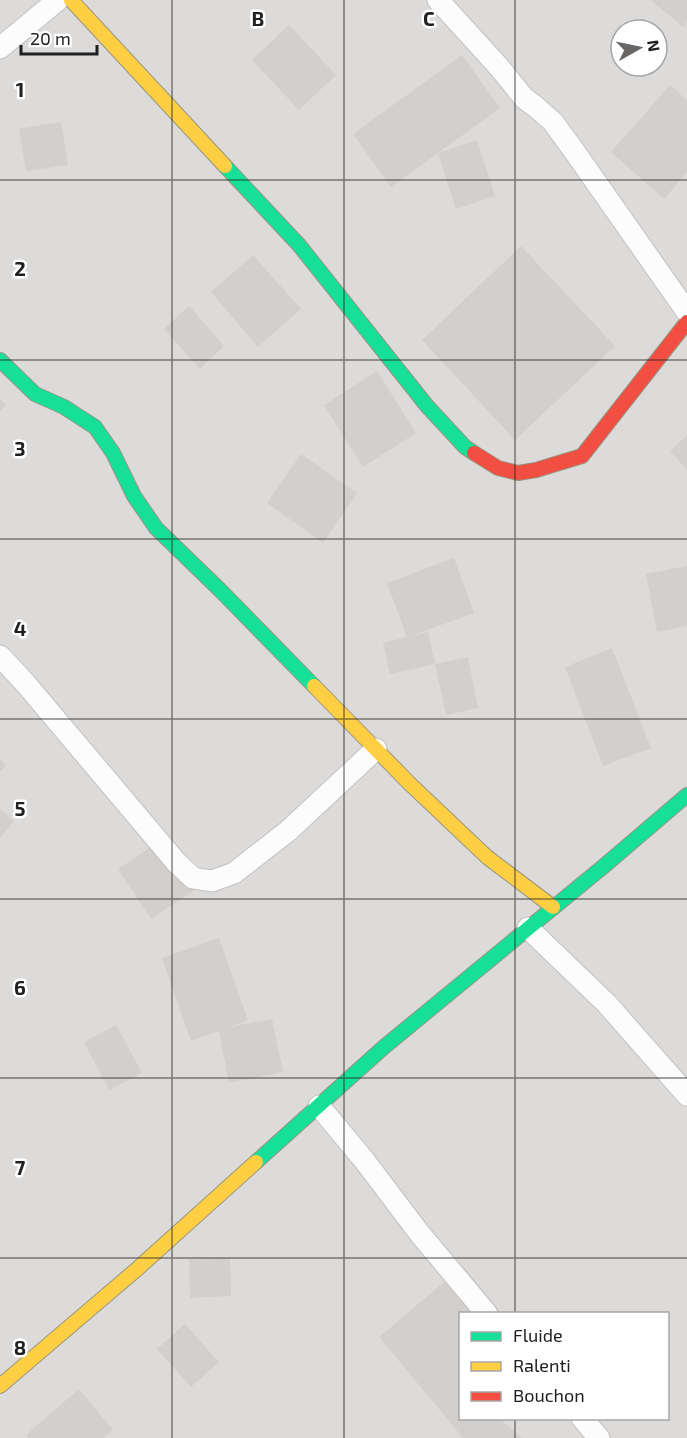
<svg xmlns="http://www.w3.org/2000/svg" width="687" height="1438" font-family="'Exo 2',sans-serif">
	<style>
		.residential { fill: #dddbda; fill-rule: evenodd }
		.building { fill: #d2cfcd }
		.lines { fill: none; stroke-linecap: round; stroke-linejoin: round }
		.street-casing { stroke: #c4c2c1; stroke-width: 23 }
		.fast-casing { stroke: #989581; stroke-width: 16 }
		.slow-casing { stroke: #989581; stroke-width: 16 }
		.jam-casing { stroke: #989581; stroke-width: 16 }
		.street { stroke: #fcfcfc; stroke-width: 21 }
		.fast { stroke: #16e098; stroke-width: 14 }
		.slow { stroke: #ffcf43; stroke-width: 14 }
		.jam { stroke: #f24e42; stroke-width: 14 }
		.grid { fill: none; stroke: #202020; stroke-width: 1.5; stroke-opacity: 0.55 }
		.grid-label { font-size: 20px; text-anchor: middle; font-weight: bold; fill: #202020; stroke: #fff; stroke-width: 5; stroke-linejoin: round; paint-order: stroke }
	</style>
	<rect width="100%" height="100%" fill="#eeebe8"/>
	<!-- residential -->
	<path class="residential" d="M 0,0 L 687,0 L 687,1438 L 0,1438 ZM 621,30 L 657,30 L 657,66 L 621,66 ZM 460,1314 L 668,1314 L 668,1418 L 460,1418 Z"/>
	<!-- building -->
	<path class="building" d="M 651,0 L 687,0 L 687,22 L 683,27 Z
		M 289,25 L 336,75 L 299,110 L 252,60 Z
		M 462,55 L 500,108 L 391,187 L 353,134 Z
		M 670,85 L 687,100 L 687,172 L 664,199 L 611,152 Z
		M 61,122 L 68,165 L 26,171 L 19,129 Z
		M 477,140 L 495,196 L 456,209 L 438,153 Z
		M 521,246 L 615,346 L 515,440 L 422,340 Z
		M 253,255 L 301,309 L 258,347 L 211,292 Z
		M 189,306 L 224,346 L 200,369 L 164,329 Z
		M 377,371 L 416,433 L 363,467 L 324,405 Z
		M 0,399 L 6,405 L 0,411 Z
		M 687,435 L 687,470 L 670,451 Z
		M 301,454 L 357,493 L 323,543 L 267,503 Z
		M 454,558 L 474,613 L 408,637 L 428,632 L 435,664 L 468,657 L 478,708 L 446,715 L 435,664 L 390,674 L 383,643 L 407,637 L 387,583 Z
		M 687,566 L 687,626 L 657,632 L 646,574 Z
		M 612,648 L 651,748 L 603,766 L 565,667 Z
		M 0,759 L 6,766 L 0,771 Z
		M 0,809 L 14,821 L 0,838 Z
		M 166,837 L 199,887 L 151,919 L 118,869 Z
		M 219,938 L 248,1020 L 229,1027 L 272,1019 L 283,1072 L 229,1083 L 219,1031 L 191,1041 L 162,958 Z
		M 116,1025 L 142,1073 L 109,1090 L 84,1042 Z
		M 230,1258 L 231,1296 L 190,1298 L 189,1259 Z
		M 463,1266 L 502,1314 L 460,1314 L 460,1418 L 498,1418 L 522,1438 L 463,1438 L 379,1337 Z
		M 185,1324 L 219,1362 L 191,1387 L 157,1349 Z
		M 79,1389 L 113,1430 L 103,1438 L 29,1438 L 26,1435 Z"/>
	<g class="lines">
		<defs>
			<path id="street" d="M 438,0 L 499,67 L 524,98 L 536,107 L 553,122 L 572,148 L 687,312
				M 0,48 L 58,0
				M 0,656 L 26,684 L 176,862 L 193,878 L 212,881 L 234,873 L 288,831 L 376,749
				M 528,928 L 607,1004 L 687,1095
				M 319,1106 L 364,1160 L 420,1234 L 487,1314
				M 582,1418 L 599,1438"/>
			<path id="fast" d="M 225,166 L 299,245 L 427,406 L 465,447 L 474,453
				M 0,360 L 35,394 L 64,407 L 95,427 L 113,453 L 134,496 L 156,528 L 221,591 L 314,686
				M 256,1162 L 384,1047 L 604,866 L 687,795"/>
			<path id="slow" d="M 71,0 L 225,166
				M 314,686 L 409,783 L 487,857 L 553,907
				M 0,1386 L 136,1270 L 256,1162"/>
			<path id="jam" d="M 474,453 L 498,468 L 518,473 L 536,470 L 582,456 L 687,322"/>
		</defs>
		<!-- street casing -->
		<use href="#street" class="street-casing"/>
		<!-- fast casing -->
		<use href="#fast" class="fast-casing"/>
		<!-- slow casing -->
		<use href="#slow" class="slow-casing"/>
		<!-- jam casing -->
		<use href="#jam" class="jam-casing"/>
		<!-- street -->
		<use href="#street" class="street"/>
		<!-- fast -->
		<use href="#fast" class="fast"/>
		<!-- slow -->
		<use href="#slow" class="slow"/>
		<!-- jam -->
		<use href="#jam" class="jam"/>
	</g>
	<!-- grid -->
	<path class="grid" d="M 172,0 L 172,1438M 344,0 L 344,1438M 515,0 L 515,1314M 0,180 L 687,180M 0,360 L 687,360M 0,539 L 687,539M 0,719 L 687,719M 0,899 L 687,899M 0,1078 L 687,1078M 0,1258 L 687,1258M 515,1418 L 515,1438"/>
	<g class="grid-label">
		<text x="258" y="26">B</text>
		<text x="429" y="26">C</text>
		<text x="20" y="97">1</text>
		<text x="20" y="276">2</text>
		<text x="20" y="456">3</text>
		<text x="20" y="636">4</text>
		<text x="20" y="816">5</text>
		<text x="20" y="995">6</text>
		<text x="20" y="1175">7</text>
		<text x="20" y="1355">8</text>
	</g>
	<!-- legend -->
	<rect x="459" y="1312" width="210" height="108" fill="#ffffff" stroke="#a6a6a6" stroke-width="1.5"/>
	<rect x="471" y="1332" width="30" height="9" fill="#16e098" stroke="#a6a6a6" stroke-width="1.5"/>
	<text x="513" y="1342" font-size="18" fill="#202020">Fluide</text>
	<rect x="471" y="1362" width="30" height="9" fill="#ffcf43" stroke="#a6a6a6" stroke-width="1.5"/>
	<text x="513" y="1372" font-size="18" fill="#202020">Ralenti</text>
	<rect x="471" y="1392" width="30" height="9" fill="#f24e42" stroke="#a6a6a6" stroke-width="1.5"/>
	<text x="513" y="1402" font-size="18" fill="#202020">Bouchon</text>
	<!-- north arrow -->
	<g transform="translate(639 48) rotate(81)"><circle r="28" fill="#ffffff" stroke="#a6a6a6" stroke-width="1.5"/>
	<path d="M0-4.5L10 22L0 15L-10 22Z" fill="#686766"/>
	<text y="-9" font-size="16" font-weight="bold" text-anchor="middle" fill="#202020">N</text>
	</g>
	<!-- scale -->
	<path d="M21 45v9h76v-9" fill="none" stroke="#202020" stroke-width="3"/>
	<text x="30" y="45" font-size="18" fill="#202020" stroke="#ffffff" stroke-width="4.5" paint-order="stroke">20 m</text>
</svg>
